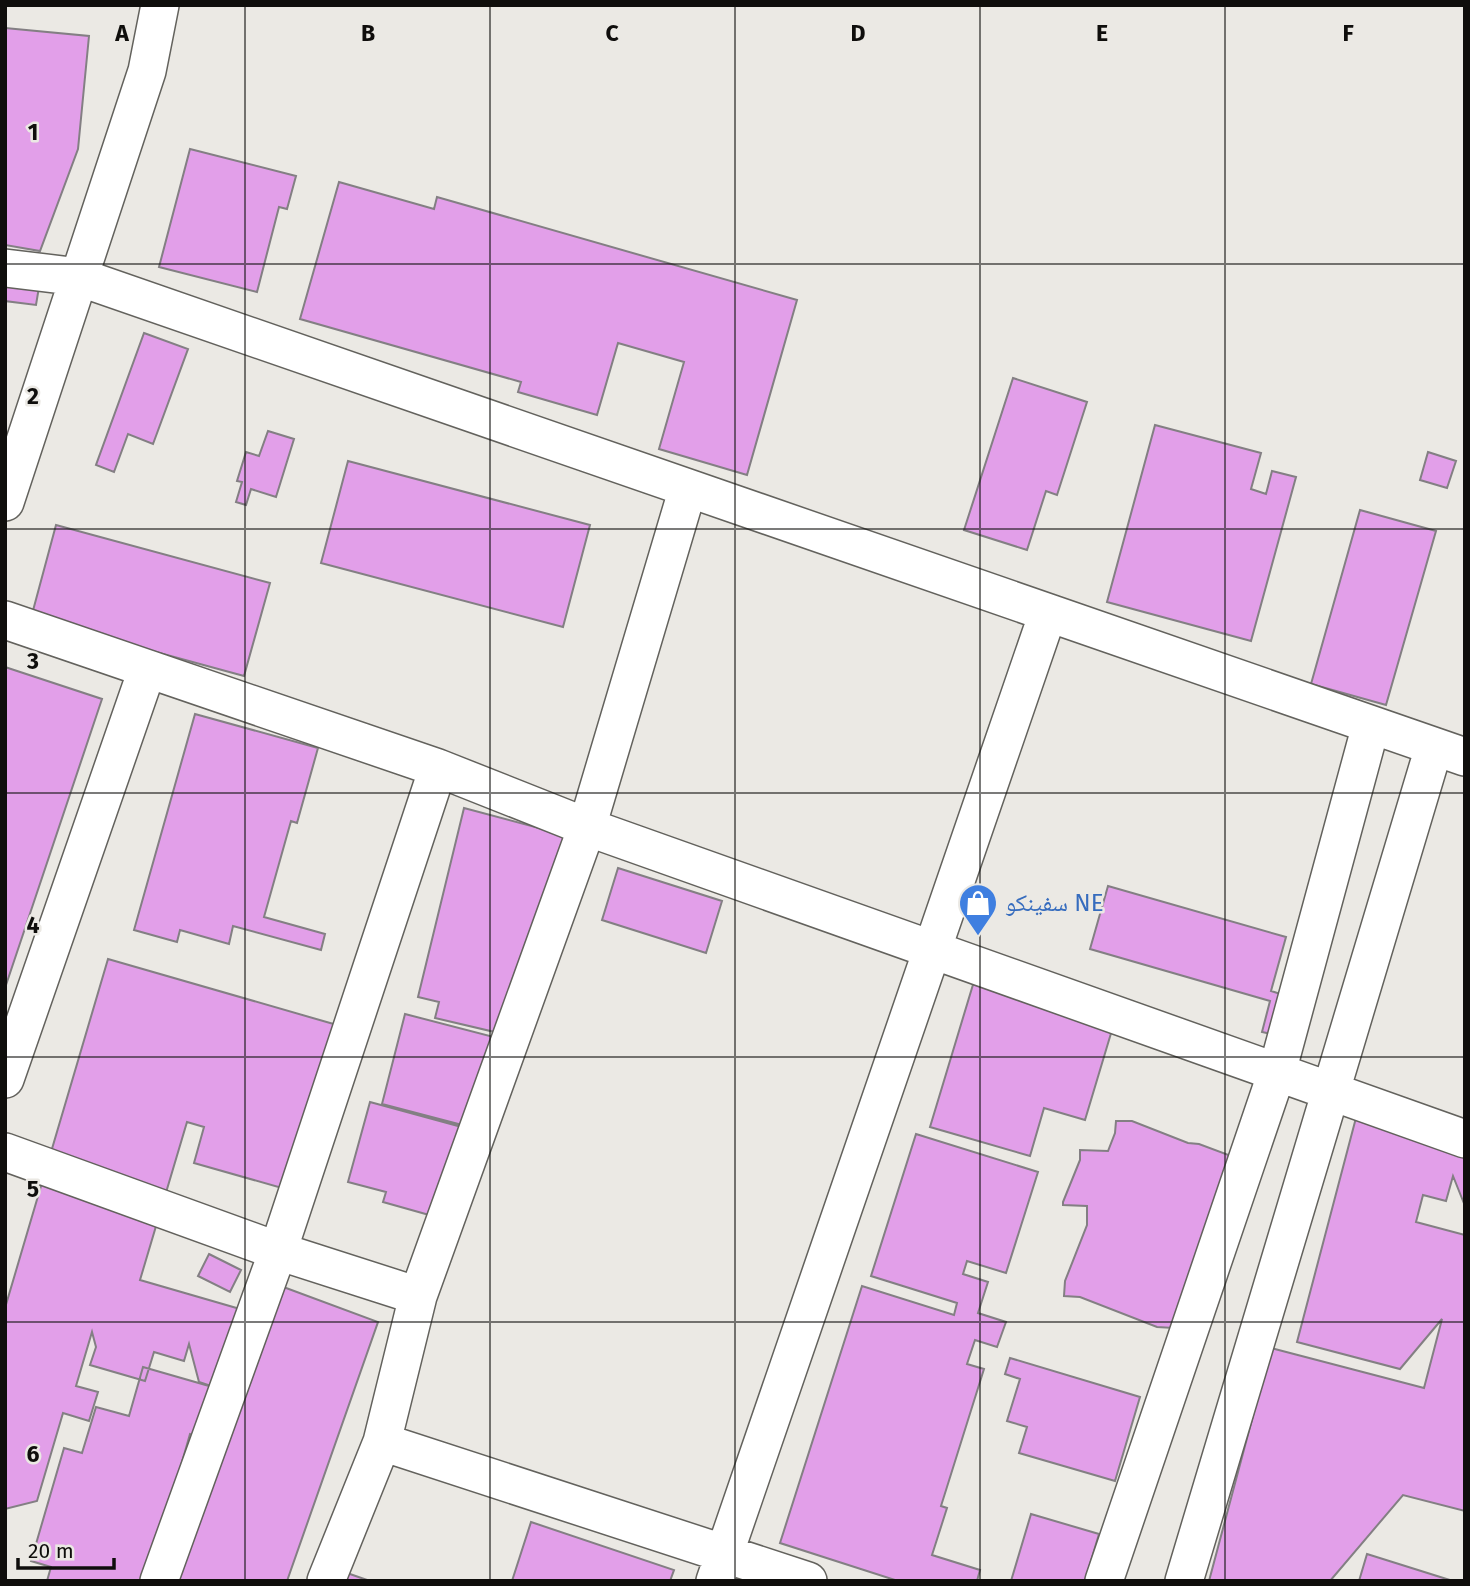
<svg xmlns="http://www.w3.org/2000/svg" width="1470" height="1586" font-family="'Fira Sans','Noto Naskh Arabic',sans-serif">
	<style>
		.building { fill: #e29fe9; stroke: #837f83; stroke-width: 2 }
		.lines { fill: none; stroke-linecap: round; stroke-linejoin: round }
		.street-casing { stroke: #63625d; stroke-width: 40 }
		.street { stroke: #fff; stroke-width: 37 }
		.grid { fill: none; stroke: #0f0e0c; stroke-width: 2; stroke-opacity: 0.55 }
		.labels { text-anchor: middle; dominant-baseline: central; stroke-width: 5; stroke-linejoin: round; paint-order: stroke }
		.shop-label { font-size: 24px; fill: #366cbe; stroke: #ebe9e4; text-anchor: start }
		.grid-label { font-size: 23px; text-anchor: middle; font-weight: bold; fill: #0f0e0c; stroke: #ebe9e4; stroke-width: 5; stroke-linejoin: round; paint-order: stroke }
	</style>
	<rect width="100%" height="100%" fill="#ebe9e4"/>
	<!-- building -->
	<path class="building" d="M 5,28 L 89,36 L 78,149 L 40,251 L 5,245 Z
		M 190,149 L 296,176 L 287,209 L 279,207 L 257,292 L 159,267 Z
		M 339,182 L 434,209 L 437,197 L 797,300 L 747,475 L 659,449 L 684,362 L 618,343 L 597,415 L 518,392 L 521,382 L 300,319 Z
		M 5,282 L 39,287 L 36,305 L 5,301 Z
		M 144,333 L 188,349 L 153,444 L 128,434 L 114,472 L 96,465 Z
		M 1013,378 L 1087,402 L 1057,495 L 1046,491 L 1027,550 L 964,530 Z
		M 1155,425 L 1261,453 L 1251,489 L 1266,494 L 1272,471 L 1296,477 L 1251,641 L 1107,602 Z
		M 268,431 L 294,439 L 276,497 L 251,489 L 246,505 L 236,502 L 242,482 L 237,481 L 246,452 L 259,456 Z
		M 1428,452 L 1456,461 L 1447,488 L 1420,480 Z
		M 348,461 L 590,525 L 563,627 L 321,563 Z
		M 1360,510 L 1436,531 L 1386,705 L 1311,684 Z
		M 56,525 L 270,583 L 244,676 L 31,618 Z
		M 5,667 L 102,699 L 5,988 Z
		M 195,714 L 318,748 L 297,823 L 291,821 L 264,917 L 325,934 L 321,950 L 233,926 L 229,944 L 180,930 L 177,942 L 134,930 Z
		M 464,808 L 569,836 L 520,1038 L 435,1018 L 439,1002 L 418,997 Z
		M 618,868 L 722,901 L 706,953 L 602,920 Z
		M 1108,886 L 1286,937 L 1271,991 L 1287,996 L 1276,1035 L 1262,1032 L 1270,1001 L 1090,949 Z
		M 108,959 L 344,1027 L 296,1192 L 194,1163 L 204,1127 L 187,1122 L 140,1280 L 240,1309 L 220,1389 L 199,1382 L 189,1344 L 184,1361 L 154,1352 L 145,1381 L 90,1365 L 96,1347 L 92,1332 L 76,1386 L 98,1392 L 89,1421 L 63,1413 L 37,1501 L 5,1509 L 5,1308 Z
		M 975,978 L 1115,1020 L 1085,1120 L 1044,1108 L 1030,1156 L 930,1127 Z
		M 405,1014 L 513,1042 L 489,1132 L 382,1104 Z
		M 370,1102 L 480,1132 L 454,1222 L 383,1202 L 386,1192 L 348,1182 Z
		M 1357,1114 L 1465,1142 L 1465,1206 L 1453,1176 L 1446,1201 L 1423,1195 L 1416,1222 L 1465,1235 L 1465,1511 L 1403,1495 L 1330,1581 L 1209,1581 L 1271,1348 L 1424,1388 L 1442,1319 L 1400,1369 L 1297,1342 Z
		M 1116,1121 L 1132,1121 L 1188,1143 L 1199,1144 L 1234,1157 L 1174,1328 L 1157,1327 L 1080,1297 L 1064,1296 L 1065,1281 L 1087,1225 L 1087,1206 L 1063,1205 L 1063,1202 L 1080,1160 L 1080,1150 L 1108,1151 L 1115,1133 Z
		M 916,1134 L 1038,1172 L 1006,1273 L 967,1261 L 963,1274 L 988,1282 L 978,1313 L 1006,1322 L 997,1347 L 975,1340 L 967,1364 L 984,1369 L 941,1506 L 947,1508 L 932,1555 L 980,1570 L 977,1581 L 898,1581 L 780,1543 L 862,1286 L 954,1315 L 957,1303 L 871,1276 Z
		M 209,1254 L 241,1270 L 230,1292 L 198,1276 Z
		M 278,1285 L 378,1322 L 287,1581 L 175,1581 Z
		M 1010,1358 L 1140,1397 L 1115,1481 L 1019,1453 L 1027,1427 L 1007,1421 L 1020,1379 L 1005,1374 Z
		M 143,1367 L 216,1388 L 201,1438 L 190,1434 L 148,1581 L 47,1581 L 51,1567 L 31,1561 L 64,1448 L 82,1453 L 96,1407 L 129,1416 Z
		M 1031,1514 L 1099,1534 L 1085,1581 L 1011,1581 Z
		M 531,1522 L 674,1570 L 670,1581 L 512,1581 Z
		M 1367,1554 L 1453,1581 L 1359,1581 Z
		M 347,1573 L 370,1581 L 344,1581 Z"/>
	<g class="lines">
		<defs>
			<path id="street" d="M 5,268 L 79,277 L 1465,757
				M 5,502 L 147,71 L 160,5
				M 5,620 L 438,768 L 587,827 L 1465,1139
				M 5,1079 L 147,670
				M 5,1152 L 278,1251 L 418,1296
				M 382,1442 L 808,1581
				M 159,1581 L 278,1251 L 438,768
				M 326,1581 L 382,1442 L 418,1296 L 587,827 L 688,488
				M 715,1581 L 1048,613
				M 1104,1581 L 1277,1072 L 1371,725
				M 1184,1581 L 1434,747"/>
		</defs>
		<!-- street casing -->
		<use href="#street" class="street-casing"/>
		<!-- street -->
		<use href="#street" class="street"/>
	</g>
	<!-- grid -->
	<path class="grid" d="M 245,5 L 245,1581M 490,5 L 490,1581M 735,5 L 735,1581M 980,5 L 980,1581M 1225,5 L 1225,1581M 5,264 L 1465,264M 5,529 L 1465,529M 5,793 L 1465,793M 5,1057 L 1465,1057M 5,1322 L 1465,1322"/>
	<!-- icons -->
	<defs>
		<symbol id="shop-pin" viewBox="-11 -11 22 30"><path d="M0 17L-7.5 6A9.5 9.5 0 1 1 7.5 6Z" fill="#3f7fe0" stroke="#ebe9e4"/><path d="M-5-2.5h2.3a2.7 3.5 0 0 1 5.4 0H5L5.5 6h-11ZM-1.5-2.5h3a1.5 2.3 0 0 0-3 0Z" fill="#fff"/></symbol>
	</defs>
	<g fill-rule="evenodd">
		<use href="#shop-pin" x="956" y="881" width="44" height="60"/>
	</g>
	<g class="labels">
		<!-- shop labels -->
		<g class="shop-label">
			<text x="1005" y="903">سفينكو NE</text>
		</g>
	</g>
	<g class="grid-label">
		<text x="122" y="41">A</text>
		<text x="368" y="41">B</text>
		<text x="612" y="41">C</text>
		<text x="858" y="41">D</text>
		<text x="1102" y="41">E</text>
		<text x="1348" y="41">F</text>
		<text x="33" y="140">1</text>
		<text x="33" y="404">2</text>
		<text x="33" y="669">3</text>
		<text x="33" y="933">4</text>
		<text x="33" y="1197">5</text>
		<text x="33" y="1462">6</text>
	</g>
	<!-- border -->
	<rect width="1470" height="1586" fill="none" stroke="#0f0e0c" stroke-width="14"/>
	<!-- scale -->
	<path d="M18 1558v10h96v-10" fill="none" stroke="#0f0e0c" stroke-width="3.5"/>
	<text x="28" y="1558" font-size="21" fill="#0f0e0c" stroke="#ebe9e4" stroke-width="5" paint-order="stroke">20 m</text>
</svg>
